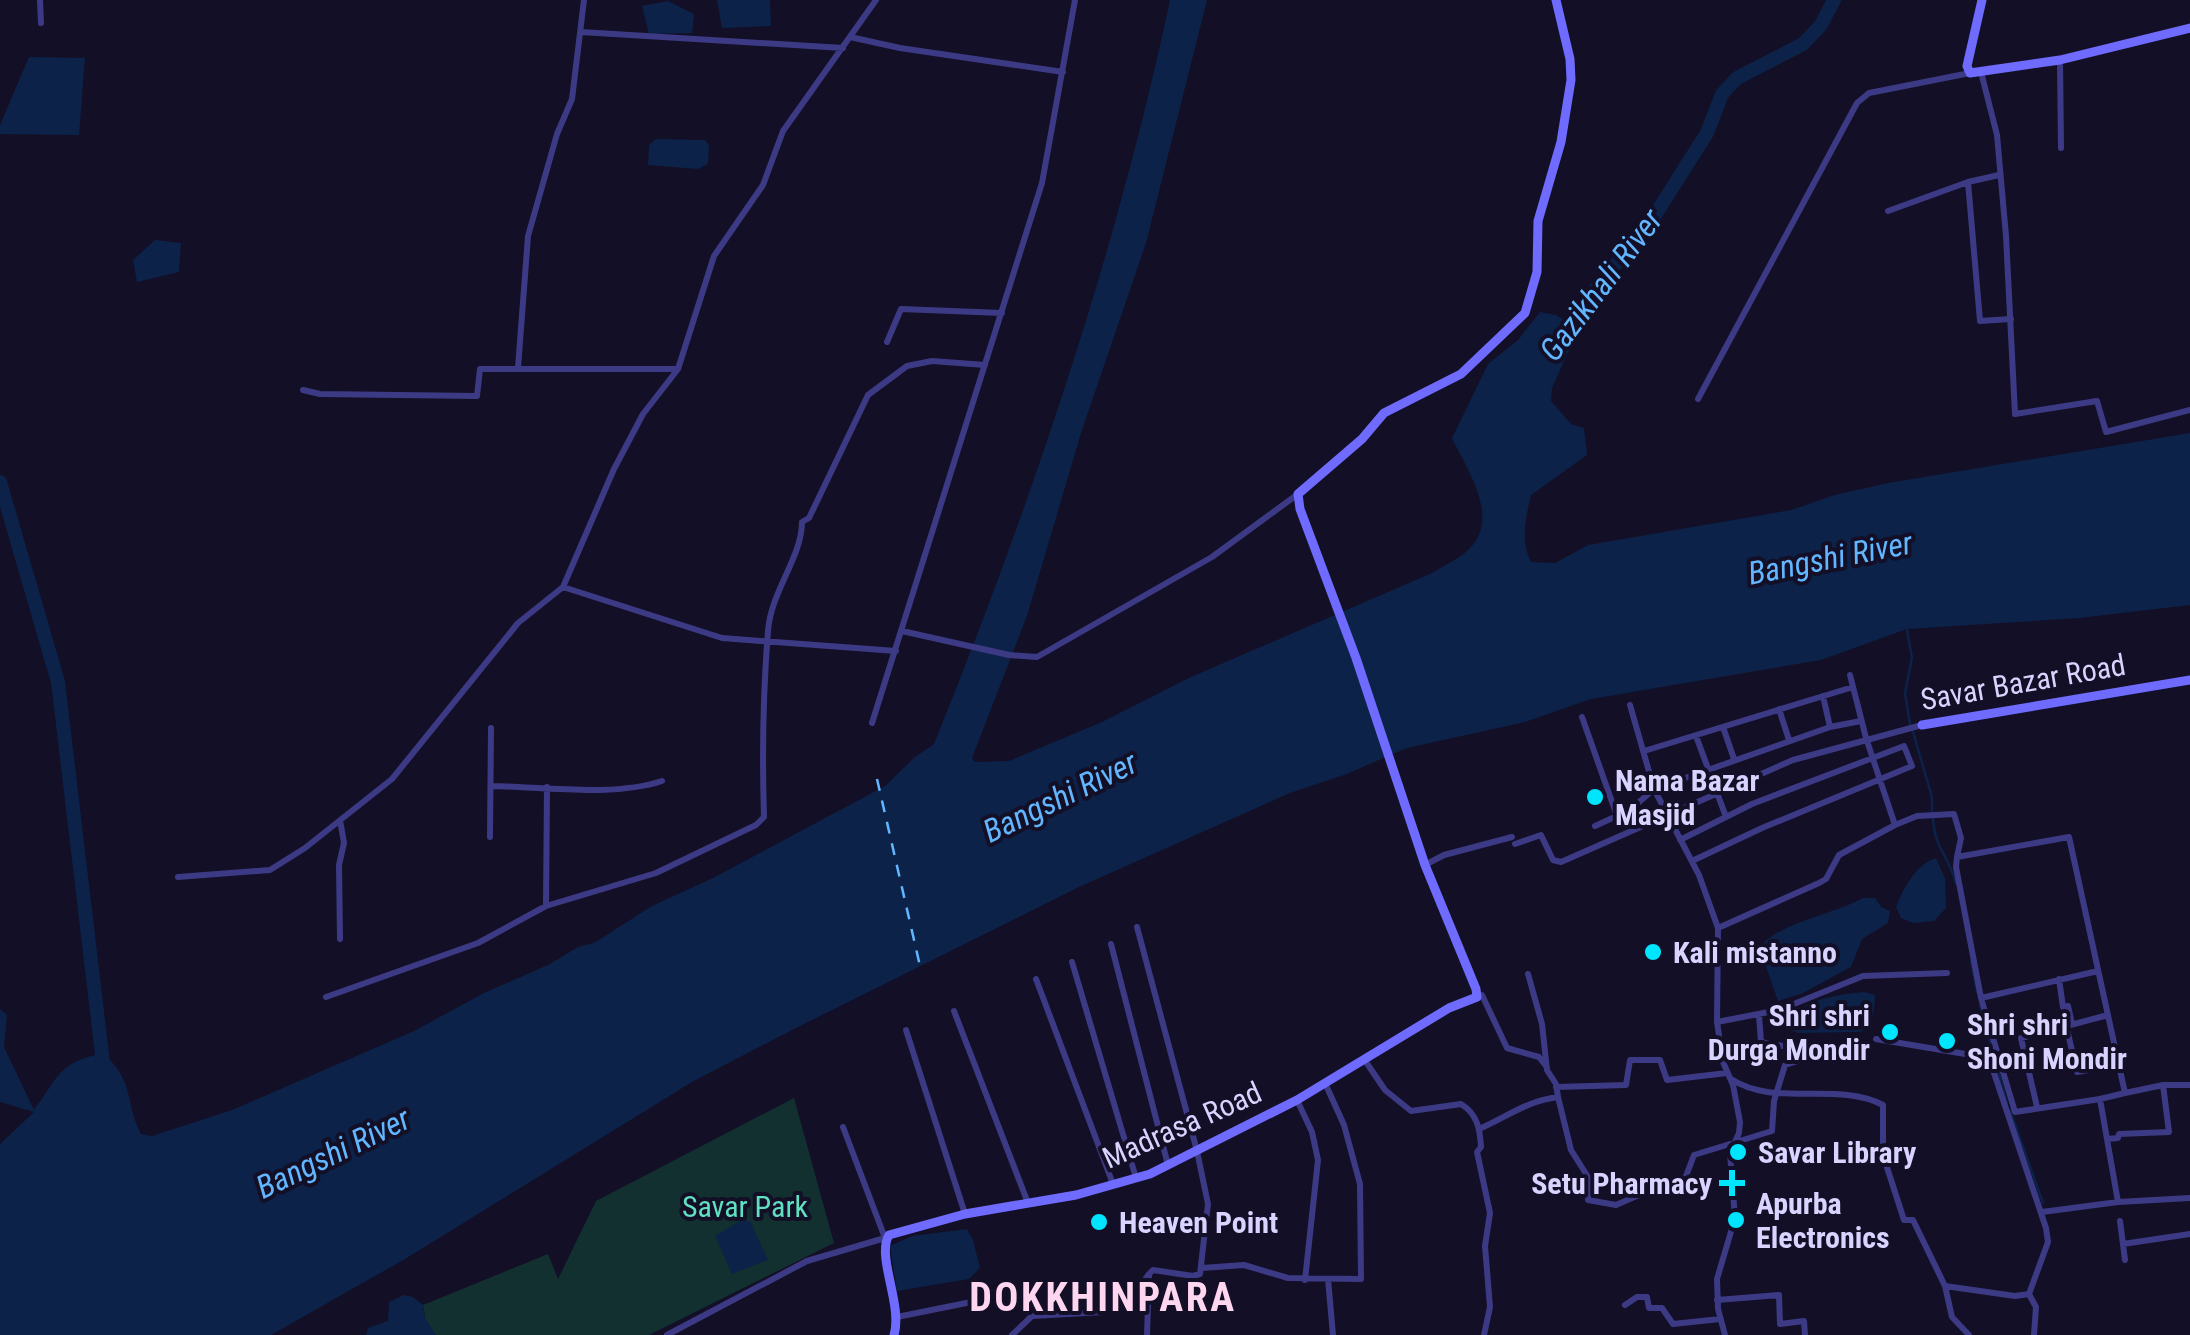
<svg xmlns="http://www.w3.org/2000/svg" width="2190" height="1335" font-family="'Roboto Condensed',sans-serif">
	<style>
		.green { fill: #12302f }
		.water { fill: #0c2248 }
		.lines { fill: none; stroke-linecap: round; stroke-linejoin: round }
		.stream { stroke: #0c2248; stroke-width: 2.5 }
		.river { stroke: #0c2248; stroke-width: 14 }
		.ferry { stroke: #62b6ff; stroke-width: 2.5; stroke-dasharray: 12 10; stroke-linecap: butt }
		.street { stroke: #3d3a85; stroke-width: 6 }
		.secondary { stroke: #6f6bff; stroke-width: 9 }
		.poi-dot { fill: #00e5ff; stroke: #130f26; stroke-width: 4 }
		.labels { text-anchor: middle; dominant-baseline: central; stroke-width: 8; stroke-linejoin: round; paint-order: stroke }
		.street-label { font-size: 30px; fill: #d9d4ff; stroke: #130f26 }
		.poi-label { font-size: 30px; font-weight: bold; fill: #d9d4ff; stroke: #130f26; text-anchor: start }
		.park-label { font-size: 30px; fill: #5fe0c0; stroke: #130f26 }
		.water-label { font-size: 32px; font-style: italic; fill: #62b6ff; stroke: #130f26 }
		.district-label { font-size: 40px; font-weight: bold; letter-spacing: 2.5px; fill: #ffd6f0; stroke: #130f26 }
	</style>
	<rect width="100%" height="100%" fill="#130f26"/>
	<!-- green -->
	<path class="green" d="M 794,1098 L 834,1243 L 649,1335 L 428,1335 L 423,1305 L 548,1254 L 558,1279 L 596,1201 Z"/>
	<!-- water -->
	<path class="water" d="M 717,0 L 770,0 L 771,26 L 722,28 Z
		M 1170,0 L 1207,0 L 1146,243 L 1081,433 L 1027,616 L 972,758 L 975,762 L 1009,761 L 1102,722 L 1191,677 L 1432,573 C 1443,566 1456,560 1466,552 C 1503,520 1468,472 1452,438 L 1488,364 L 1518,340 L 1540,312 L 1556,315 L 1578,330 L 1552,388 L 1551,401 L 1571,424 L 1584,428 L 1587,455 L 1531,495 C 1526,517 1520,540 1531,562 L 1555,563 L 1588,545 L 1791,510 L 1835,495 L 1888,483 L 2190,433 L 2190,605 L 2079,618 L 1907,629 L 1821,660 L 1591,699 L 1525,722 L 1407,748 L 1344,775 L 1290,793 L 1079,887 L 796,1028 L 692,1082 L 405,1259 L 271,1335 L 0,1335 L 0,1144 L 34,1112 L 0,1102 L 0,1009 L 7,1015 L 4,1047 L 34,1110 C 59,1077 57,1063 103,1053 C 136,1083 124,1101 141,1134 L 152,1136 L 232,1110 L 414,1031 L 484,993 L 550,964 L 578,947 L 594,943 L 652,906 L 713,878 L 885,786 L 915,757 L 934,744 C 1031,504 1116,254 1170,0 Z
		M 668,1 L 694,14 L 692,33 L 649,34 L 642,6 Z
		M 29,57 L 85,58 L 79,135 L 0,134 L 0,125 Z
		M 656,139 L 705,140 L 709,145 L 708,164 L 698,169 L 648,165 L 649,145 Z
		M 155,240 L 181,243 L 179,272 L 137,282 L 133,260 Z
		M 1936,858 L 1945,878 L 1946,908 L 1934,921 L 1913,923 L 1901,918 L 1896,907 C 1903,889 1916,864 1936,858 Z
		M 1863,898 L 1875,898 L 1881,907 L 1890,911 L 1888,923 L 1862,939 L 1851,967 L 1803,993 L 1778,1001 L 1763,958 L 1762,944 C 1788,920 1832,915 1863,898 Z
		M 1864,992 L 1875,995 C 1874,1010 1875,1024 1860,1032 L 1798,1033 L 1786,1027 L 1786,1020 C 1801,1000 1840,994 1864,992 Z
		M 742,1220 L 750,1221 L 768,1260 L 732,1274 L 715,1236 Z
		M 967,1229 L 973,1240 L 980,1268 L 969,1279 L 897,1291 L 890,1246 L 912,1236 Z
		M 404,1295 L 413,1297 L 423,1305 L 425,1318 L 436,1335 L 366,1335 L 368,1328 L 388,1321 L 389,1302 Z"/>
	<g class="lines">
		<!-- stream -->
		<path class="stream" d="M 1907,630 L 1912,658 L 1905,693 L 1910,724
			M 1913,732 L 1932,797 L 1932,811
			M 1933,819 C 1935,850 1949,855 1956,884
			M 1971,960 L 1977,992
			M 1980,1005 L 2007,1103
			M 2010,1110 L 2043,1203"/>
		<!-- river -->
		<path class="river" d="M 1561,337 L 1596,288 L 1648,226 L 1707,133 L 1722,94 L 1737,78 L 1803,44 L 1821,25 L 1834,0
			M 0,482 L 58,682 L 104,1071"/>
		<!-- ferry -->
		<path class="ferry" d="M 877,779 L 920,966"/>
		<!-- street -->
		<path class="street" d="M 40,0 L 41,23
			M 581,32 L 843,48
			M 850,37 L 900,48 L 1063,72
			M 2060,60 L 2061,148
			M 1981,72 L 1997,135 L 2006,236 L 2015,414 L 2097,401 L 2106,432 L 2190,410
			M 1968,182 L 1999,175
			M 1888,211 L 1968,182 L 1980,321 L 2011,319
			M 887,342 L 901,309 L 1002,313
			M 518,368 L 528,236 L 557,134 L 572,99 L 584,0
			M 303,390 L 320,394 L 477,396 L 480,369 L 677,369
			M 1698,399 L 1857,103 L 1869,93 L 1970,73
			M 563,587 L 722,638 L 896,651
			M 902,631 L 1009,655 L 1037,657 L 1212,557 L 1298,494
			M 1823,696 L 1830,727
			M 1630,705 L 1654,789 L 1699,875 L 1718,928 L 1717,1022 L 1723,1062 L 1733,1085 L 1740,1122 L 1739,1133 L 1730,1153 L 1735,1218 L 1717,1279 L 1718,1309 L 1725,1335
			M 1779,709 L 1789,740
			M 1582,717 L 1617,816
			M 872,723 L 1042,183 L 1075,0
			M 1723,727 L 1734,759
			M 1696,736 L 1726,817
			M 1644,751 L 1853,687
			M 493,786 C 544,787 614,797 662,781
			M 1895,825 L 1917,816 L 1954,814 L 1961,838 L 1957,857 L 2069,837 L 2125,1093 L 2100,1099 L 2118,1202 L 2042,1212
			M 1595,826 L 1630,810 L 1654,789 L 1830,727 L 1861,721
			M 490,837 L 491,728
			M 1680,840 L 1752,804 L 1904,746 L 1912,766 L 1762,828 L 1692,861
			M 1515,844 L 1541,835 L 1553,860 L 1561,862 L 1793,760 L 1922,725
			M 1957,857 L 1956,867 L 1981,998 L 2015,1112 L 2100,1099
			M 1425,865 L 1444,855 L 1512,837
			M 178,877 L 270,870 L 305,848 L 392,779 L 518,623 L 563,587 L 614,469 L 643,414 L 678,369 L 714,256 L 763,185 L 783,131 L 876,0
			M 546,906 L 547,787
			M 1137,927 L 1197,1151 L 1208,1204 L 1200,1274 L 1193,1276 L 1153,1270 L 1149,1274 L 1147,1335
			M 1718,928 L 1819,883 L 1826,879 L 1839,855 L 1895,825 L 1866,738 L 1850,675
			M 340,939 L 339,865 L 344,843 L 340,820
			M 1111,944 L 1168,1165
			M 1072,962 L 1136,1178
			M 1528,974 L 1542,1024 L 1547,1070 L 1556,1084 L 1558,1097
			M 1036,979 L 1113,1184
			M 2059,979 L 2063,1007 L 2068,1006 L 2072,1024
			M 1482,995 L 1507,1048 L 1539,1057 L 1546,1066
			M 326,997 L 478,943 L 546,906 L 656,873 L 756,825 L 764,817 C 762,755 763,693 768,631 C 771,591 802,557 802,522 L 809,518 L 868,395 L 907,366 L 932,361 L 985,365
			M 1981,998 L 2098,971
			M 954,1011 L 1028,1203
			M 1717,1022 L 1779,1010 L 1863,976 L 1947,973
			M 2066,1025 L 2077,1072 L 2119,1064
			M 906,1030 L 965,1214
			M 1876,1039 L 1989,1058 L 2046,1228 L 2048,1242 L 2029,1294 L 2015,1296 L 1945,1286
			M 1364,1059 L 1385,1090 L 1411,1111 L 1461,1104 C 1477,1114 1480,1128 1481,1147 L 1477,1152 L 1490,1213 L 1485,1246 L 1490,1307 L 1484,1335
			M 1731,1079 C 1776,1108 1836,1081 1883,1105 L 1883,1155 L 1904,1220 L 1913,1220 L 1945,1286 L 1952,1317 L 1969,1335
			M 1556,1087 L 1626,1085 L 1630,1060 L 1660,1060 L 1667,1080 L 1727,1073
			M 2125,1093 L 2163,1085 L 2190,1085
			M 1297,1100 L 1312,1132 L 1318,1160 L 1305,1280
			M 2037,1107 L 2021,1038 L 2108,1015
			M 1479,1129 C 1507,1117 1526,1101 1558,1097 L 1571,1150 L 1588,1177 L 1588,1200 L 1616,1205 L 1648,1191 L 1683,1184 L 1694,1155 L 1772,1131 L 1774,1101 L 1785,1065 L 1798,1061 L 1805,1050 L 1761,1042 L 1759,1015
			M 2108,1139 L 2118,1138 L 2119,1134 L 2169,1132 L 2163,1085
			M 2118,1202 L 2190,1198
			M 2120,1221 L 2125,1260
			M 2123,1244 L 2190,1234
			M 1202,1268 L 1244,1265 L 1288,1278 L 1361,1279 L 1360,1184 L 1344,1125 L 1325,1083
			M 1328,1279 L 1333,1335
			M 2029,1294 L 2036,1307 L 2034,1335
			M 1717,1300 L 1779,1295 L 1780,1324 L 1804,1321 L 1805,1335
			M 1625,1305 L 1637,1297 L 1647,1297 L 1649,1308 L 1662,1308 L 1673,1324 L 1720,1319
			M 897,1317 L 991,1298
			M 667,1335 L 807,1261 L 885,1238 L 843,1127
			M 1012,1335 L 1032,1316 L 1104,1312 L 1130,1303 L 1148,1275"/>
		<!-- secondary -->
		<path class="secondary" d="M 1982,0 L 1967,66 L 1970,73 L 2060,60 L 2190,28
			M 1922,725 L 2190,680
			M 894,1335 C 903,1305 876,1256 889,1235 L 965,1214 L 1076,1195 L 1150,1174 L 1297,1100 L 1449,1008 L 1477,997 L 1476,989 L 1425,865 L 1356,658 L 1300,509 L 1298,494 L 1362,439 L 1384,413 L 1461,374 L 1525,313 L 1537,272 L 1538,221 L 1561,142 L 1571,80 L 1570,59 L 1556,0"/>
	</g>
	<!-- markers -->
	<g class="poi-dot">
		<circle cx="1595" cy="797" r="10"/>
		<circle cx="1653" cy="952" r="10"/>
		<circle cx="1890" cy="1032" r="10"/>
		<circle cx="1947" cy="1041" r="10"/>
		<circle cx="1738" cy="1152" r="10"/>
		<path d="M1727 1168h10v10h10v10h-10v10h-10v-10h-10v-10h10z"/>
		<circle cx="1736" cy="1220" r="10"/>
		<circle cx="1099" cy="1222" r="10"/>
	</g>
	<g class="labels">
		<!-- street labels -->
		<g class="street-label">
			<text transform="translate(2023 682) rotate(-10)">Savar Bazar Road</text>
			<text transform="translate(1182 1125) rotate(-24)">Madrasa Road</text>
		</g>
		<!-- poi labels -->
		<g class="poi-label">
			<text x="1615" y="780">Nama Bazar<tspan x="1615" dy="34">Masjid</tspan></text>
			<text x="1673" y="952">Kali mistanno</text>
			<text x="1870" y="1015" text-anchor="end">Shri shri<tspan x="1870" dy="34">Durga Mondir</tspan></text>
			<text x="1967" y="1024">Shri shri<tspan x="1967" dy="34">Shoni Mondir</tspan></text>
			<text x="1758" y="1152">Savar Library</text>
			<text x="1712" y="1183" text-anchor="end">Setu Pharmacy</text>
			<text x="1756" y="1203">Apurba<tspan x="1756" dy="34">Electronics</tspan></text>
			<text x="1119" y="1222">Heaven Point</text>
		</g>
		<!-- park labels -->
		<g class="park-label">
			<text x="745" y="1206">Savar Park</text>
		</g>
		<!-- water labels -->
		<g class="water-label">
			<text transform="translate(1601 285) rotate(-53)">Gazikhali River</text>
			<text transform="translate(1830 558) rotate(-11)">Bangshi River</text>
			<text transform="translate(1060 797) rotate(-26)">Bangshi River</text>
			<text transform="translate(333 1153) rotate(-26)">Bangshi River</text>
		</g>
		<!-- district labels -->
		<g class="district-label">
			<text x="1103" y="1297">DOKKHINPARA</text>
		</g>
	</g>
</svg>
